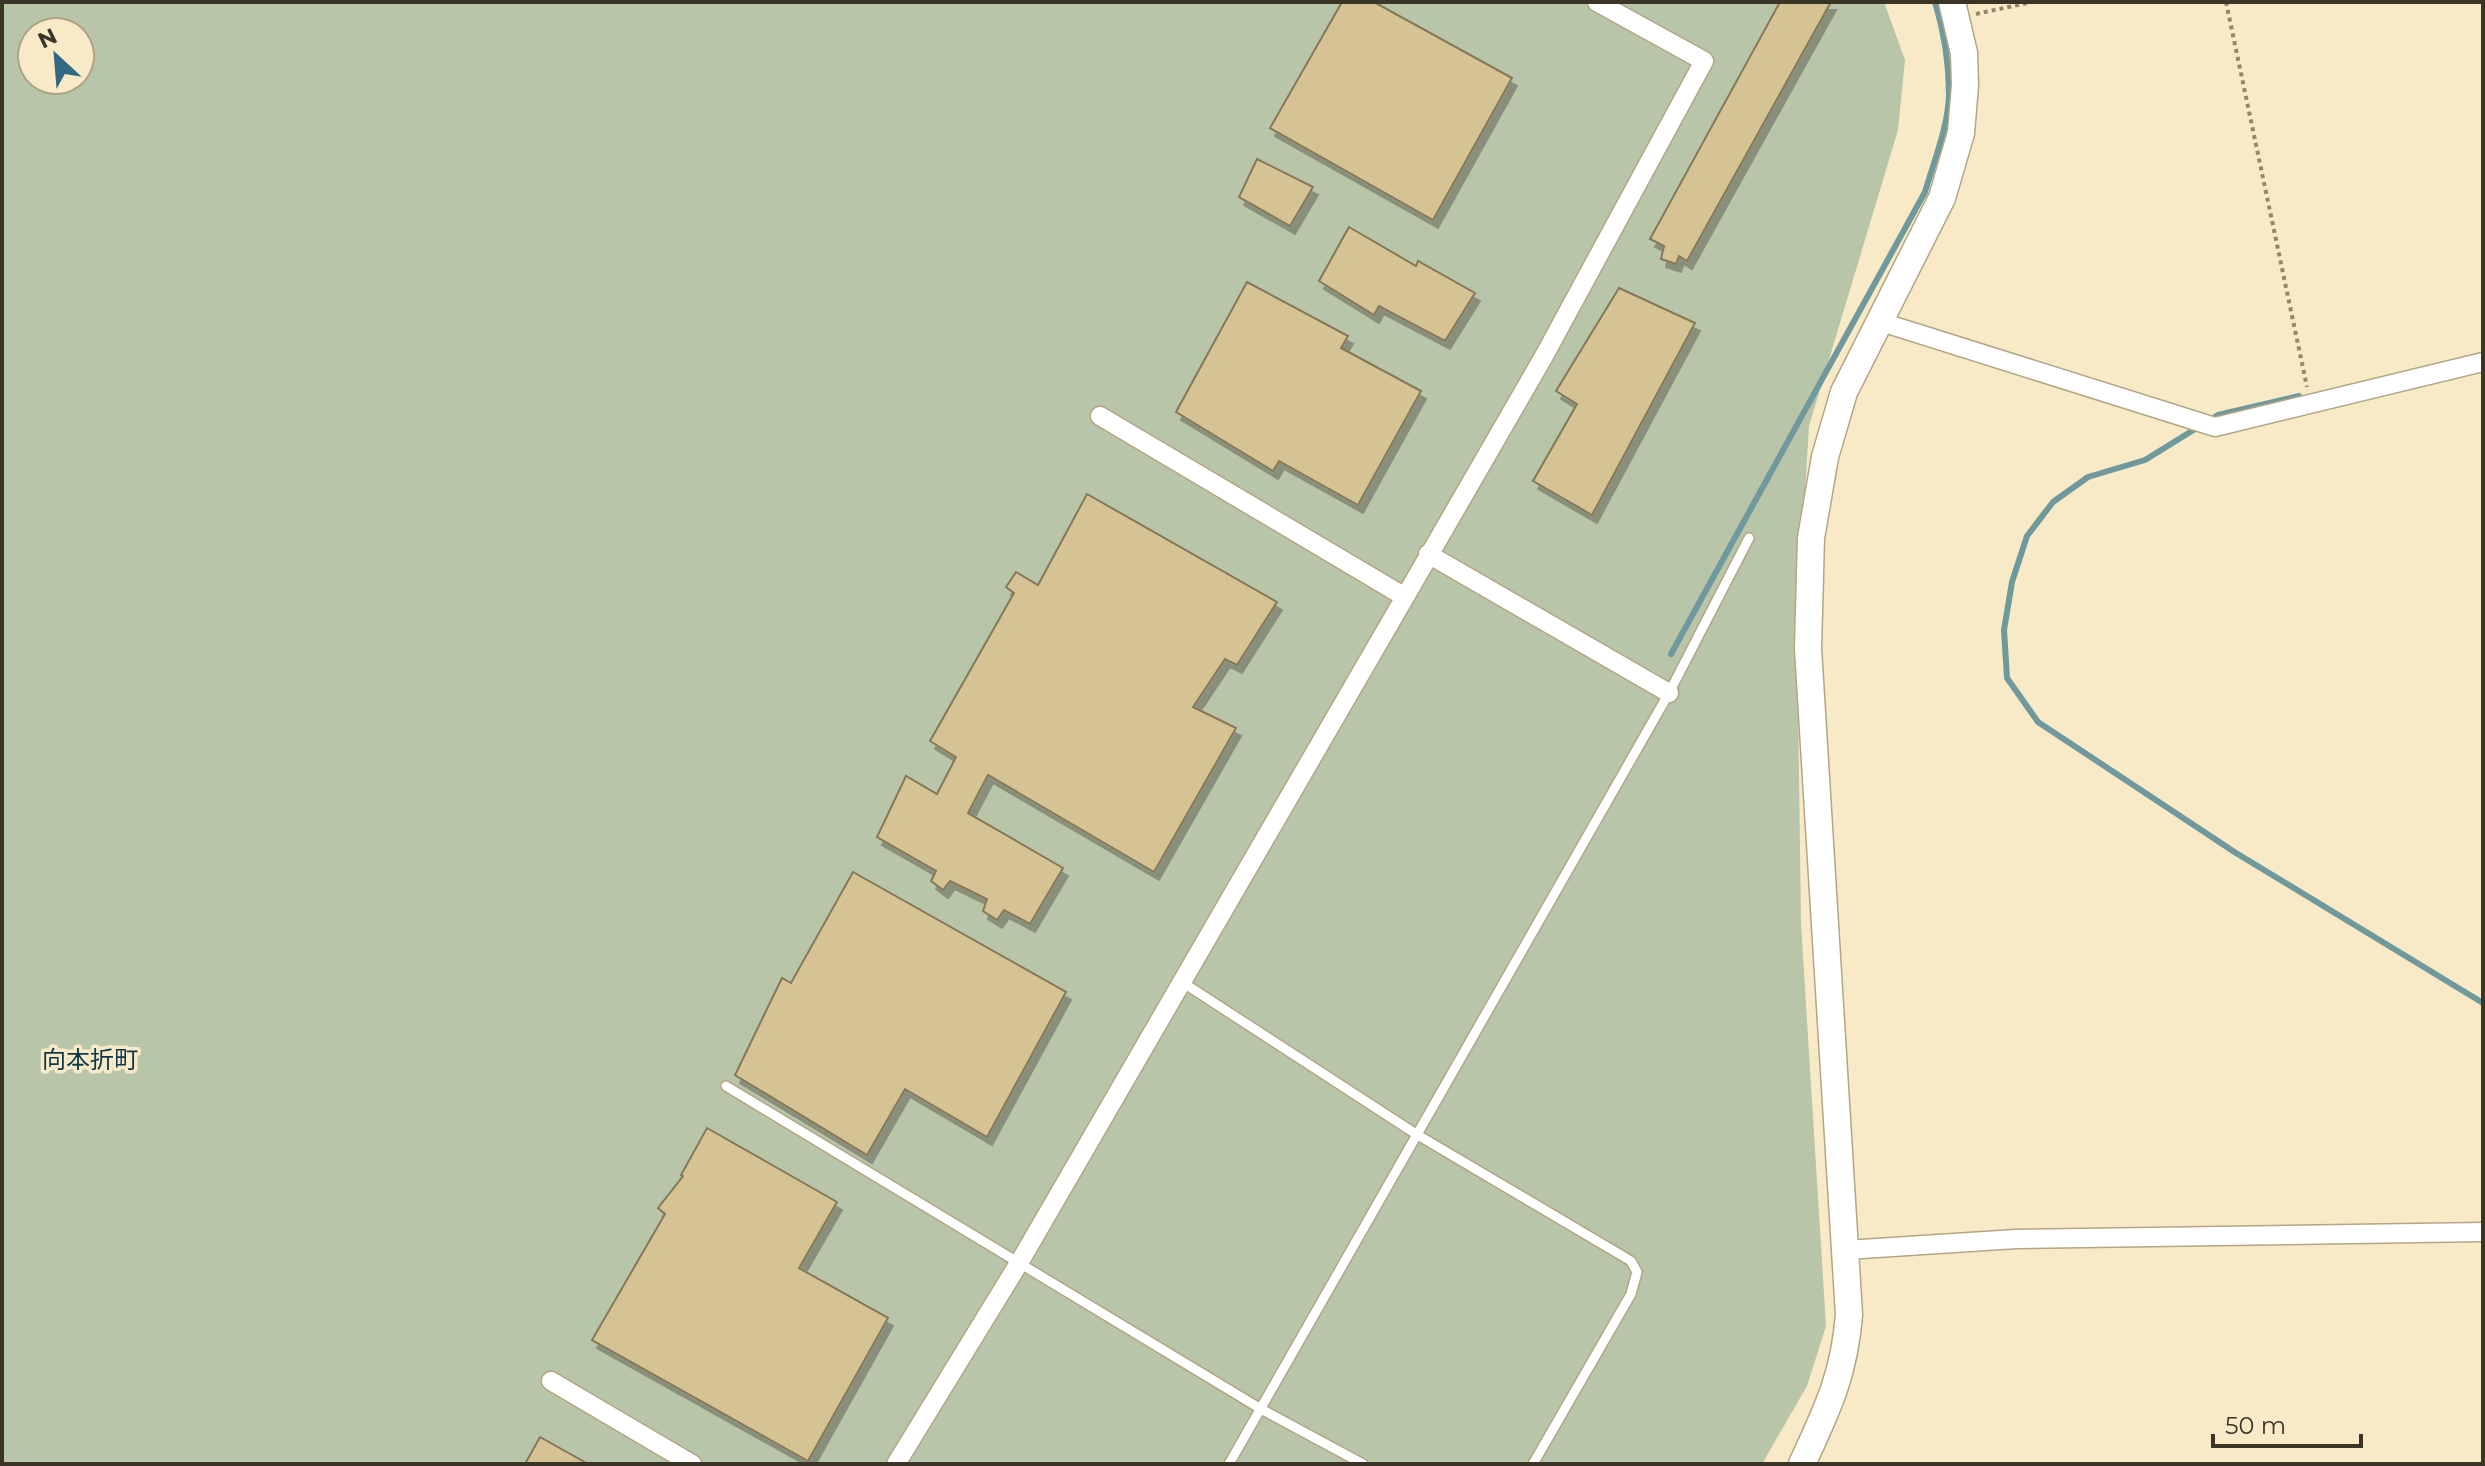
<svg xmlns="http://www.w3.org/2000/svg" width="2485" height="1466" font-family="Montserrat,'Noto Sans JP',sans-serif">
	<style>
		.green { fill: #b9c5a8; fill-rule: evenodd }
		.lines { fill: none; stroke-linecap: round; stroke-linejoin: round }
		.stream { stroke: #70999e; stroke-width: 6 }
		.building { fill: #d6c394; stroke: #847858; stroke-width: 2; filter: url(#shadow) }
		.lane-casing { stroke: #b3a685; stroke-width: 12 }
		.street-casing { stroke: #b3a685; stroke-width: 21 }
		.secondary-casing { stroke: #b3a685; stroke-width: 29 }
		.path { stroke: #918770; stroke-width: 4; stroke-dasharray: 4 4; stroke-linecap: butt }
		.lane { stroke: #fff; stroke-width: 9 }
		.street { stroke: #fff; stroke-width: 18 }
		.secondary { stroke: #fff; stroke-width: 26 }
		.labels { text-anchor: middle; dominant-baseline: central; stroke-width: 7; stroke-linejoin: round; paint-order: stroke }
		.quarter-label { font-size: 24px; fill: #0a374c; stroke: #f8eac7 }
	</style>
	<defs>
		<filter id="shadow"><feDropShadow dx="5" dy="8" stdDeviation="0" flood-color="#0004"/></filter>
	</defs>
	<rect width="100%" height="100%" fill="#f8eac7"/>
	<!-- green -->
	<path class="green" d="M 2,2 L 1884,2 L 1905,60 L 1898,130 L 1809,426 L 1797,627 L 1801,924 L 1826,1326 L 1807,1386 L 1762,1464 L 2,1464 ZM 32,32 L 80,32 L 80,80 L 32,80 Z"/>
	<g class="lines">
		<!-- stream -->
		<path class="stream" d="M 2210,420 L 2218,415 L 2299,396
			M 2200,426 L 2145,460 L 2088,477 L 2053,502 L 2027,536 L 2012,582 L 2004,630 L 2007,678 L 2038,722 L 2236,853 L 2483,1003
			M 1671,654 L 1925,192 C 1934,161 1948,127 1949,95 C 1949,63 1944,32 1935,2"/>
	</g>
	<!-- building -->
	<path class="building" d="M 1342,2 L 1374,2 L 1512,78 L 1433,220 L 1270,128 Z
		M 1780,2 L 1831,2 L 1687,261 L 1679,256 L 1676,264 L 1661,259 L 1664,246 L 1650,239 Z
		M 1257,159 L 1313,187 L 1290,226 L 1239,197 Z
		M 1349,227 L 1416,266 L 1418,261 L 1475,293 L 1445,341 L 1379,306 L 1374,315 L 1319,281 Z
		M 1247,282 L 1348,336 L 1341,348 L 1421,391 L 1358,505 L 1279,461 L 1273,471 L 1176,412 Z
		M 1619,288 L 1695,323 L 1592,515 L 1533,481 L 1577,404 L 1556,391 Z
		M 1087,494 L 1277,602 L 1237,665 L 1225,659 L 1193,707 L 1236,728 L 1154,872 L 988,775 L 968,813 L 1063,868 L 1030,924 L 1004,910 L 997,920 L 983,911 L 987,899 L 950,881 L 943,890 L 931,881 L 936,871 L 877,837 L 906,776 L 937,794 L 956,757 L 930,741 L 1014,593 L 1006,587 L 1016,572 L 1038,585 Z
		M 853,872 L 1066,992 L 987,1137 L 905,1089 L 867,1155 L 735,1075 L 782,978 L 791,983 Z
		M 707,1128 L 837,1202 L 799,1268 L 888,1318 L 808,1461 L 592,1340 L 665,1214 L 658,1208 L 683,1176 L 681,1175 Z
		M 540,1437 L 588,1464 L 525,1464 Z"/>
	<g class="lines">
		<defs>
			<path id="lane" d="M 1182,982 L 1416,1134 L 1631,1261 L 1637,1272 L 1631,1294 L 1533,1464
				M 726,1086 L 1261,1409 L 1363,1464
				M 1229,1464 L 1669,693 L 1749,538"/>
			<path id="street" d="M 1878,321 L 2215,427 L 2483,362
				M 1100,416 L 1405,597
				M 1428,554 L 1669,693
				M 1846,1250 L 2016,1239 L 2483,1232
				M 551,1381 L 692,1464
				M 896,1464 L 1019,1263 L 1405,597 L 1544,356 L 1704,61 L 1597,2"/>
			<path id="secondary" d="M 1802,1464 C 1827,1410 1844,1376 1849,1315 L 1808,648 L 1811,538 L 1825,457 L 1844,392 L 1942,198 L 1961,133 L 1965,85 L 1964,53 L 1952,2"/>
		</defs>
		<!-- lane casing -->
		<use href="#lane" class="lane-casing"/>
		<!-- street casing -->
		<use href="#street" class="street-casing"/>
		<!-- secondary casing -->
		<use href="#secondary" class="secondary-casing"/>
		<!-- path -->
		<path class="path" d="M 2226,2 L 2307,387
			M 1976,14 L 2032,2"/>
		<!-- lane -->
		<use href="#lane" class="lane"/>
		<!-- street -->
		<use href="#street" class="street"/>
		<!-- secondary -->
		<use href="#secondary" class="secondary"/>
	</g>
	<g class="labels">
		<!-- quarter labels -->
		<g class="quarter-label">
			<text x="90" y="1059">向本折町</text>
		</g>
	</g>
	<!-- border -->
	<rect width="2485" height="1466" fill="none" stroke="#3b3528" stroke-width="8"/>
	<!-- north arrow -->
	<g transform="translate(56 56) rotate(334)"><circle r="38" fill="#f8eac7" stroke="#aca287" stroke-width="2"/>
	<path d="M0-6L14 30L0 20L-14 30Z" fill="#346985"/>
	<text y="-12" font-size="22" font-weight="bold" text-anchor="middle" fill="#3b3528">N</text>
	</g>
	<!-- scale -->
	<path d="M2213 1434v12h148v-12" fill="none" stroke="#3b3528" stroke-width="4"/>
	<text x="2225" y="1434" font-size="24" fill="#3b3528" stroke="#f8eac7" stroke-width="6" paint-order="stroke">50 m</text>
</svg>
